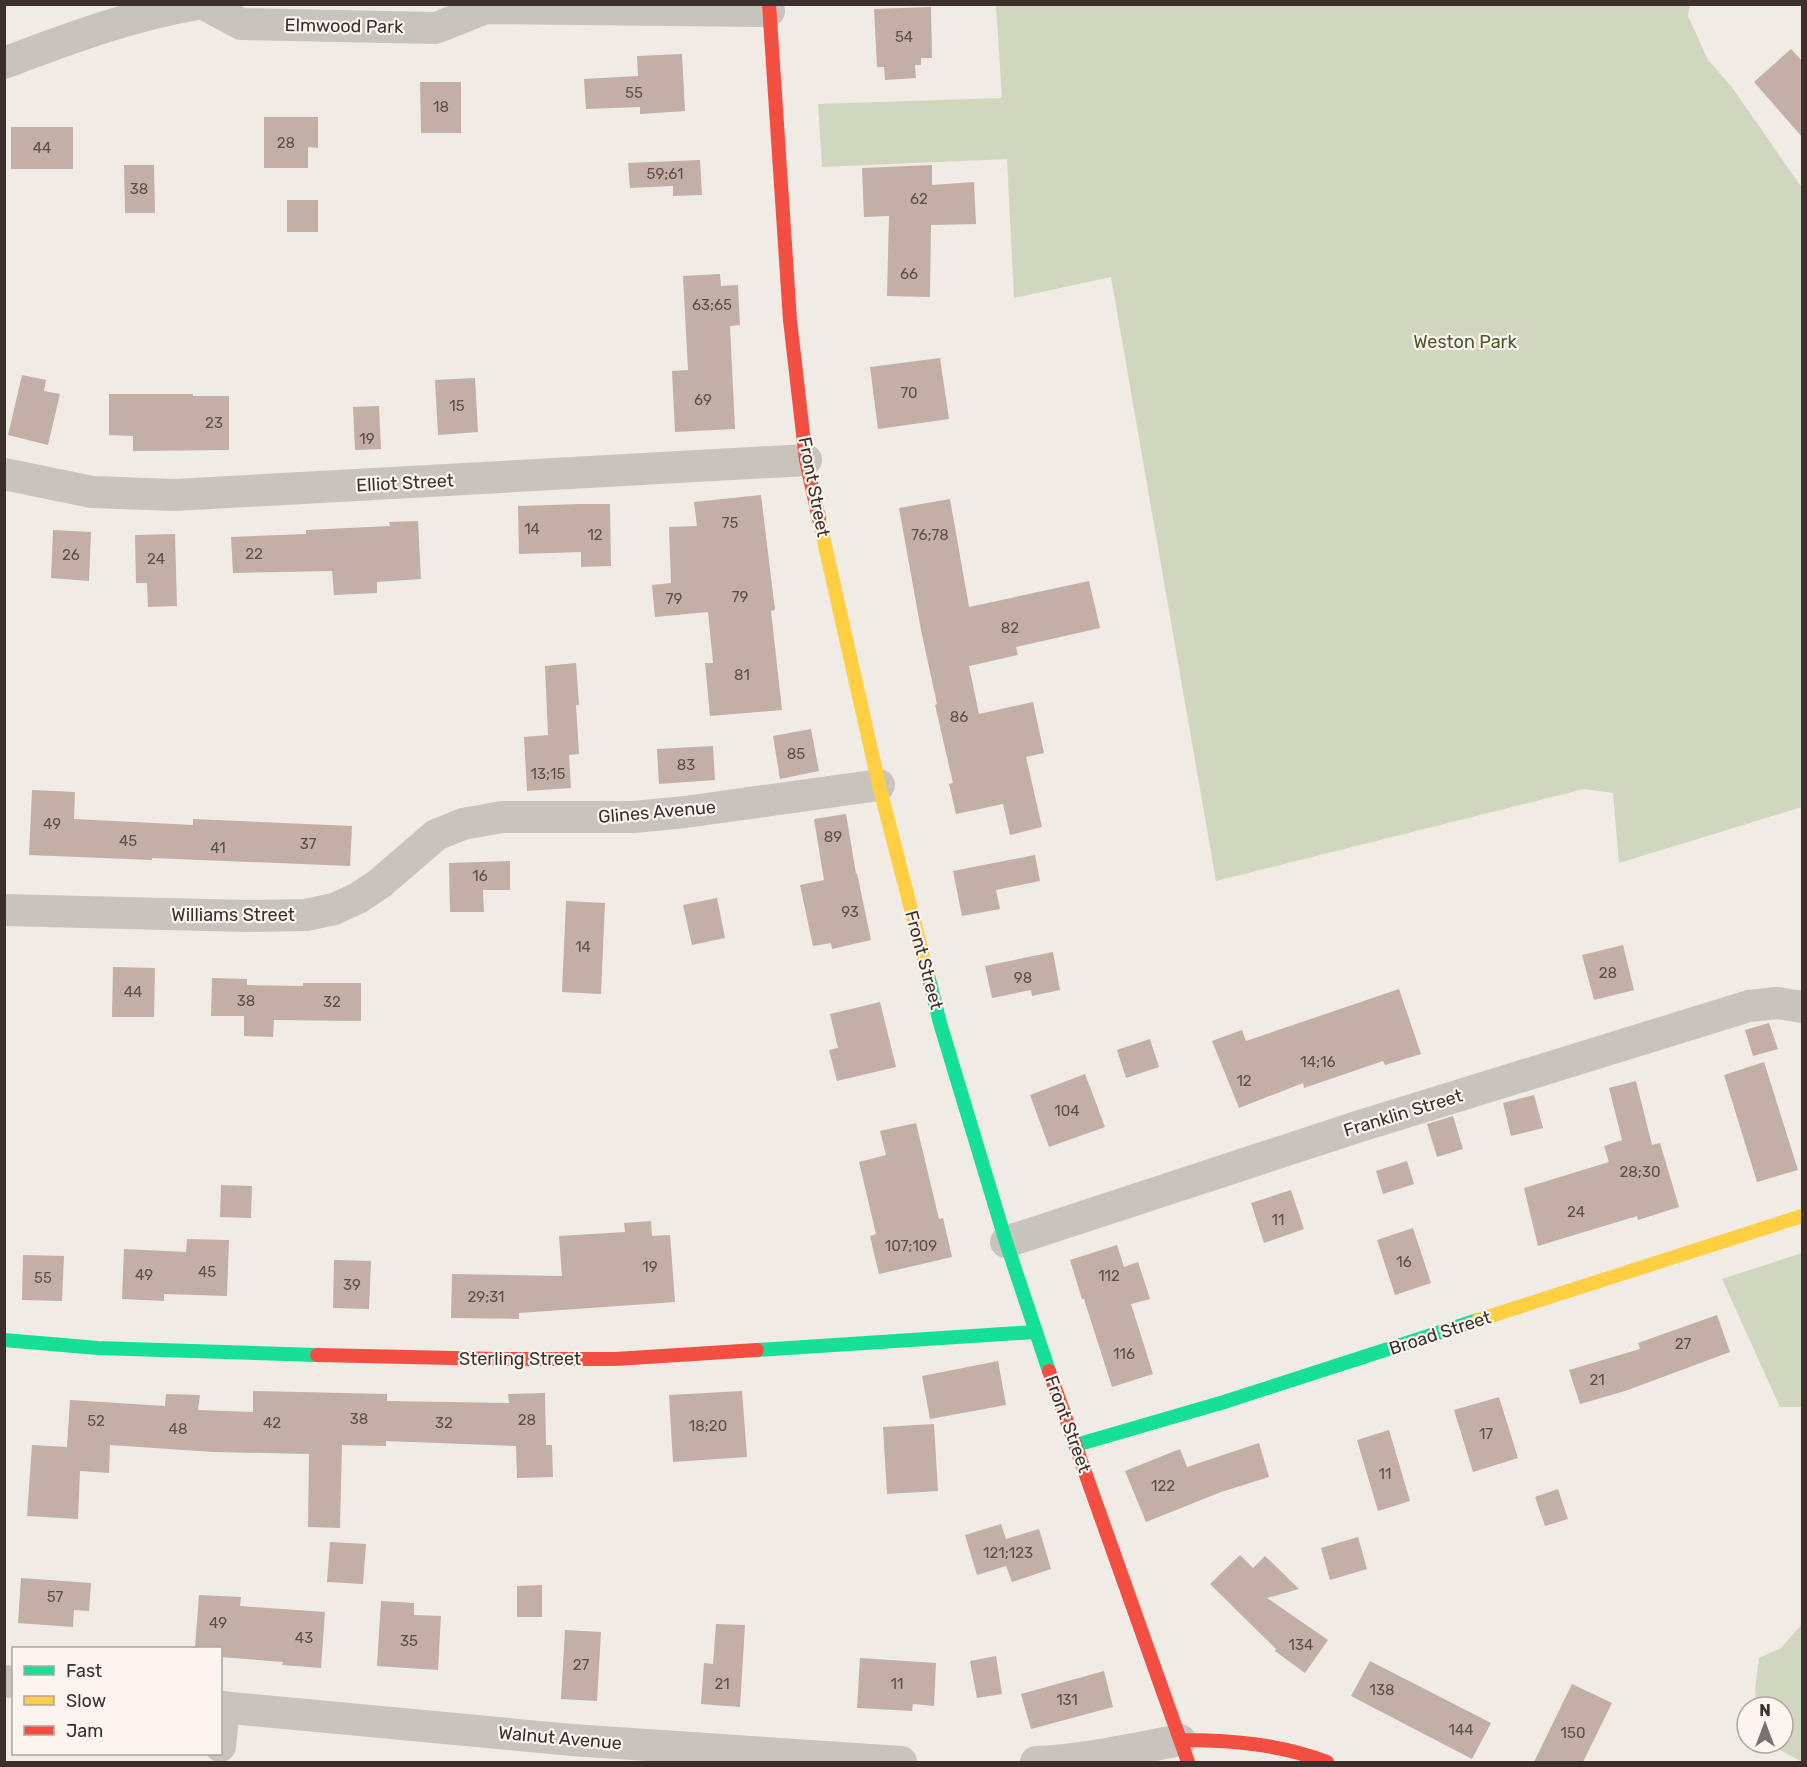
<svg xmlns="http://www.w3.org/2000/svg" width="1807" height="1767" font-family="Rubik,sans-serif">
	<style>
		.green { fill: #d1d6bf }
		.building { fill: #c3afa7 }
		.lines { fill: none; stroke-linecap: round; stroke-linejoin: round }
		.street { stroke: #c9c3be; stroke-width: 32 }
		.fast { stroke: #16e098; stroke-width: 14 }
		.slow { stroke: #ffcf43; stroke-width: 14 }
		.jam { stroke: #f24e42; stroke-width: 14 }
		.labels { text-anchor: middle; dominant-baseline: central; stroke-width: 4.5; stroke-linejoin: round; paint-order: stroke }
		.number-label { font-size: 15px; fill: #5d504a }
		.street-label { font-size: 18px; fill: #3b302b; stroke: #fbf5ee }
		.park-label { font-size: 18px; fill: #4a5a2e; stroke: #fbf5ee }
	</style>
	<rect width="100%" height="100%" fill="#f0ebe5"/>
	<!-- green -->
	<path class="green" d="M 996,5 L 1690,5 L 1688,16 L 1708,60 L 1731,86 L 1800,185 L 1802,185 L 1802,807 L 1619,863 L 1613,793 L 1584,789 L 1216,881 L 1111,277 L 1014,298 L 1007,159 L 822,167 L 818,104 L 1002,98 Z
		M 1802,1253 L 1802,1407 L 1780,1407 L 1722,1279 Z
		M 1802,1624 L 1802,1762 L 1767,1743 L 1783,1743 L 1783,1707 L 1757,1707 L 1755,1689 L 1759,1658 L 1781,1648 Z"/>
	<!-- building -->
	<path class="building" d="M 931,7 L 932,58 L 921,58 L 921,65 L 915,65 L 916,78 L 885,80 L 884,67 L 877,67 L 874,9 Z
		M 1791,49 L 1803,62 L 1803,138 L 1754,82 Z
		M 682,54 L 685,111 L 640,114 L 640,107 L 586,109 L 584,79 L 638,76 L 637,56 Z
		M 420,82 L 461,82 L 461,133 L 421,133 Z
		M 264,117 L 318,117 L 318,148 L 308,147 L 308,168 L 264,168 Z
		M 11,127 L 73,127 L 73,169 L 11,169 Z
		M 700,160 L 702,195 L 673,196 L 673,186 L 630,188 L 628,163 Z
		M 124,165 L 154,165 L 155,213 L 125,213 Z
		M 932,165 L 932,185 L 974,182 L 976,224 L 931,225 L 930,297 L 887,296 L 889,216 L 864,217 L 862,168 Z
		M 287,200 L 318,200 L 318,232 L 287,232 Z
		M 720,274 L 721,286 L 738,285 L 740,325 L 730,326 L 735,429 L 675,432 L 672,371 L 688,370 L 683,276 Z
		M 940,358 L 949,419 L 878,429 L 870,367 Z
		M 22,375 L 46,380 L 44,391 L 60,394 L 48,445 L 8,435 Z
		M 475,378 L 478,432 L 438,435 L 435,380 Z
		M 109,394 L 193,394 L 193,396 L 229,396 L 229,450 L 133,451 L 133,436 L 109,435 Z
		M 379,406 L 381,449 L 355,450 L 353,407 Z
		M 761,495 L 775,610 L 771,611 L 782,710 L 710,716 L 705,663 L 713,663 L 708,612 L 655,617 L 652,585 L 671,583 L 669,527 L 697,526 L 694,502 Z
		M 950,499 L 969,607 L 1089,581 L 1100,628 L 1016,647 L 1018,655 L 969,666 L 979,714 L 1033,702 L 1044,753 L 1026,757 L 1042,827 L 1010,835 L 1003,804 L 956,814 L 949,784 L 953,783 L 935,705 L 937,704 L 921,630 L 899,508 Z
		M 580,504 L 610,504 L 611,566 L 581,567 L 581,552 L 519,554 L 518,506 Z
		M 418,521 L 421,579 L 377,582 L 377,593 L 334,595 L 332,571 L 233,573 L 231,537 L 306,534 L 306,530 L 390,526 L 389,522 Z
		M 53,530 L 91,532 L 89,581 L 51,578 Z
		M 175,534 L 177,606 L 148,607 L 147,583 L 136,583 L 135,535 Z
		M 576,663 L 579,705 L 576,705 L 579,754 L 569,755 L 571,788 L 527,791 L 524,737 L 548,735 L 545,666 Z
		M 811,729 L 819,771 L 780,779 L 773,736 Z
		M 713,746 L 715,780 L 659,784 L 657,749 Z
		M 32,790 L 75,792 L 74,819 L 193,825 L 193,819 L 352,826 L 350,866 L 152,858 L 152,860 L 29,855 Z
		M 846,814 L 856,874 L 857,873 L 871,940 L 832,949 L 831,943 L 813,946 L 800,885 L 824,880 L 814,819 Z
		M 1035,855 L 1040,881 L 996,890 L 1000,909 L 962,916 L 953,871 Z
		M 510,861 L 510,890 L 483,890 L 484,912 L 450,912 L 449,863 Z
		M 717,898 L 725,938 L 692,945 L 683,905 Z
		M 566,901 L 605,903 L 601,994 L 562,992 Z
		M 1623,945 L 1634,990 L 1594,1000 L 1582,955 Z
		M 1053,952 L 1060,990 L 1032,996 L 1031,990 L 992,998 L 985,966 Z
		M 113,967 L 155,968 L 154,1017 L 112,1017 Z
		M 212,978 L 247,979 L 247,985 L 303,986 L 303,983 L 361,983 L 361,1021 L 274,1020 L 273,1037 L 244,1036 L 244,1016 L 211,1016 Z
		M 1399,989 L 1421,1054 L 1385,1065 L 1383,1061 L 1304,1088 L 1303,1083 L 1239,1108 L 1212,1041 L 1242,1030 L 1246,1041 Z
		M 880,1002 L 896,1067 L 837,1081 L 829,1050 L 838,1048 L 830,1014 Z
		M 1769,1023 L 1778,1049 L 1753,1056 L 1745,1030 Z
		M 1150,1039 L 1159,1067 L 1126,1078 L 1117,1050 Z
		M 1764,1062 L 1798,1170 L 1757,1182 L 1724,1075 Z
		M 1085,1074 L 1105,1127 L 1049,1147 L 1030,1095 Z
		M 1636,1081 L 1652,1145 L 1660,1143 L 1679,1207 L 1638,1220 L 1637,1216 L 1538,1246 L 1524,1188 L 1609,1162 L 1604,1146 L 1622,1140 L 1609,1088 Z
		M 1534,1095 L 1543,1128 L 1511,1136 L 1503,1103 Z
		M 1453,1116 L 1463,1149 L 1437,1157 L 1427,1124 Z
		M 916,1123 L 939,1219 L 943,1218 L 952,1257 L 879,1274 L 870,1236 L 876,1234 L 859,1162 L 886,1155 L 880,1131 Z
		M 1407,1161 L 1414,1184 L 1383,1194 L 1376,1171 Z
		M 221,1185 L 252,1186 L 251,1218 L 220,1217 Z
		M 1291,1190 L 1304,1229 L 1264,1243 L 1251,1203 Z
		M 651,1221 L 652,1236 L 670,1235 L 675,1302 L 519,1313 L 519,1319 L 451,1318 L 452,1274 L 562,1276 L 559,1236 L 625,1232 L 624,1223 Z
		M 1413,1228 L 1431,1283 L 1395,1295 L 1377,1240 Z
		M 187,1239 L 229,1240 L 227,1296 L 164,1294 L 164,1301 L 122,1299 L 124,1249 L 186,1252 Z
		M 1117,1245 L 1124,1267 L 1138,1262 L 1150,1299 L 1131,1304 L 1153,1374 L 1112,1387 L 1084,1299 L 1082,1299 L 1070,1260 Z
		M 23,1255 L 64,1256 L 62,1301 L 22,1300 Z
		M 334,1260 L 371,1261 L 369,1309 L 333,1308 Z
		M 1717,1315 L 1730,1352 L 1625,1391 L 1580,1404 L 1569,1370 L 1640,1349 L 1638,1343 Z
		M 998,1361 L 1006,1405 L 930,1419 L 922,1376 Z
		M 253,1391 L 387,1394 L 387,1401 L 509,1403 L 508,1394 L 545,1393 L 546,1445 L 552,1445 L 553,1477 L 517,1478 L 516,1446 L 386,1441 L 386,1446 L 342,1445 L 340,1528 L 308,1527 L 309,1454 L 214,1452 L 110,1445 L 109,1473 L 80,1471 L 78,1519 L 27,1516 L 32,1445 L 67,1447 L 70,1400 L 165,1406 L 166,1394 L 200,1395 L 198,1410 L 253,1412 Z
		M 742,1391 L 747,1457 L 673,1462 L 669,1395 Z
		M 1499,1397 L 1518,1458 L 1473,1472 L 1454,1410 Z
		M 934,1424 L 938,1491 L 887,1494 L 883,1427 Z
		M 1389,1430 L 1410,1501 L 1378,1511 L 1357,1440 Z
		M 1259,1443 L 1269,1477 L 1221,1492 L 1146,1522 L 1125,1471 L 1180,1449 L 1187,1467 Z
		M 1558,1489 L 1568,1519 L 1545,1526 L 1535,1497 Z
		M 1001,1524 L 1006,1539 L 1039,1529 L 1051,1569 L 1012,1582 L 1006,1566 L 977,1575 L 965,1535 Z
		M 1358,1537 L 1367,1569 L 1330,1580 L 1321,1548 Z
		M 330,1542 L 366,1544 L 363,1584 L 327,1582 Z
		M 1240,1555 L 1253,1568 L 1265,1556 L 1299,1589 L 1267,1598 L 1328,1640 L 1305,1673 L 1275,1651 L 1276,1649 L 1210,1584 Z
		M 21,1578 L 91,1583 L 89,1611 L 74,1610 L 73,1627 L 18,1623 Z
		M 542,1585 L 542,1617 L 517,1617 L 517,1586 Z
		M 199,1595 L 241,1597 L 240,1606 L 325,1612 L 321,1668 L 282,1665 L 283,1662 L 220,1657 L 220,1648 L 195,1648 Z
		M 381,1601 L 414,1603 L 414,1615 L 441,1616 L 438,1670 L 377,1666 Z
		M 716,1624 L 745,1625 L 740,1707 L 701,1704 L 704,1663 L 713,1664 Z
		M 565,1630 L 601,1632 L 597,1701 L 561,1699 Z
		M 996,1656 L 1002,1694 L 977,1698 L 970,1661 Z
		M 860,1658 L 936,1663 L 934,1706 L 913,1704 L 912,1711 L 857,1708 Z
		M 1370,1661 L 1491,1723 L 1472,1759 L 1351,1696 Z
		M 1104,1671 L 1113,1707 L 1031,1729 L 1021,1694 Z
		M 1572,1684 L 1612,1703 L 1583,1762 L 1534,1762 Z"/>
	<g class="lines">
		<!-- street -->
		<path class="street" d="M 204,4 L 241,24 L 436,28 L 486,8
			M 479,4 L 486,8 L 769,11
			M 4,63 C 68,39 131,15 198,4
			M 4,474 L 92,492 L 175,495 L 806,460
			M 4,910 L 248,916 L 306,915 L 334,909 L 358,898 L 379,884 L 436,835 L 463,824 L 502,817 L 634,817 L 685,812 L 879,785
			M 1006,1242 L 1357,1127 L 1749,1006 L 1777,1003 L 1802,1007
			M 4,1681 L 14,1682
			M 220,1707 L 572,1740 L 901,1762
			M 220,1746 L 224,1707
			M 1036,1762 C 1084,1760 1133,1749 1180,1740"/>
		<!-- fast -->
		<path class="fast" d="M 928,975 L 940,1023 L 1006,1242 L 1049,1371
			M 4,1340 L 98,1348 L 317,1355
			M 757,1350 L 1035,1332
			M 1076,1445 L 1224,1402 L 1478,1320"/>
		<!-- slow -->
		<path class="slow" d="M 819,519 L 879,785 L 928,975
			M 1478,1320 L 1802,1216"/>
		<!-- jam -->
		<path class="jam" d="M 769,4 L 790,320 L 806,460 L 819,519
			M 317,1355 L 499,1359 L 615,1359 L 757,1350
			M 1049,1371 L 1188,1762
			M 1180,1740 C 1231,1740 1279,1744 1327,1762"/>
	</g>
	<g class="labels">
		<!-- number labels -->
		<g class="number-label">
			<text x="904" y="37">54</text>
			<text x="634" y="93">55</text>
			<text x="441" y="107">18</text>
			<text x="286" y="143">28</text>
			<text x="42" y="148">44</text>
			<text x="665" y="174">59;61</text>
			<text x="139" y="189">38</text>
			<text x="919" y="199">62</text>
			<text x="909" y="274">66</text>
			<text x="712" y="305">63;65</text>
			<text x="909" y="393">70</text>
			<text x="703" y="400">69</text>
			<text x="457" y="406">15</text>
			<text x="214" y="423">23</text>
			<text x="367" y="439">19</text>
			<text x="730" y="523">75</text>
			<text x="532" y="529">14</text>
			<text x="595" y="535">12</text>
			<text x="930" y="535">76;78</text>
			<text x="254" y="554">22</text>
			<text x="71" y="555">26</text>
			<text x="156" y="559">24</text>
			<text x="740" y="597">79</text>
			<text x="674" y="599">79</text>
			<text x="1010" y="628">82</text>
			<text x="742" y="675">81</text>
			<text x="959" y="717">86</text>
			<text x="796" y="754">85</text>
			<text x="686" y="765">83</text>
			<text x="548" y="774">13;15</text>
			<text x="52" y="824">49</text>
			<text x="833" y="837">89</text>
			<text x="128" y="841">45</text>
			<text x="308" y="844">37</text>
			<text x="218" y="848">41</text>
			<text x="480" y="876">16</text>
			<text x="850" y="912">93</text>
			<text x="583" y="947">14</text>
			<text x="1608" y="973">28</text>
			<text x="1023" y="978">98</text>
			<text x="133" y="992">44</text>
			<text x="246" y="1001">38</text>
			<text x="332" y="1002">32</text>
			<text x="1318" y="1062">14;16</text>
			<text x="1244" y="1081">12</text>
			<text x="1067" y="1111">104</text>
			<text x="1640" y="1172">28;30</text>
			<text x="1576" y="1212">24</text>
			<text x="1278" y="1220">11</text>
			<text x="911" y="1246">107;109</text>
			<text x="1404" y="1262">16</text>
			<text x="650" y="1267">19</text>
			<text x="207" y="1272">45</text>
			<text x="144" y="1275">49</text>
			<text x="1109" y="1276">112</text>
			<text x="43" y="1278">55</text>
			<text x="352" y="1285">39</text>
			<text x="486" y="1297">29;31</text>
			<text x="1683" y="1344">27</text>
			<text x="1124" y="1354">116</text>
			<text x="1597" y="1380">21</text>
			<text x="359" y="1419">38</text>
			<text x="527" y="1420">28</text>
			<text x="96" y="1421">52</text>
			<text x="272" y="1423">42</text>
			<text x="444" y="1423">32</text>
			<text x="708" y="1426">18;20</text>
			<text x="178" y="1429">48</text>
			<text x="1486" y="1434">17</text>
			<text x="1385" y="1474">11</text>
			<text x="1163" y="1486">122</text>
			<text x="1008" y="1553">121;123</text>
			<text x="55" y="1597">57</text>
			<text x="218" y="1623">49</text>
			<text x="304" y="1638">43</text>
			<text x="409" y="1641">35</text>
			<text x="1301" y="1645">134</text>
			<text x="581" y="1665">27</text>
			<text x="722" y="1684">21</text>
			<text x="897" y="1684">11</text>
			<text x="1382" y="1690">138</text>
			<text x="1067" y="1700">131</text>
			<text x="1461" y="1730">144</text>
			<text x="1573" y="1733">150</text>
		</g>
		<!-- street labels -->
		<g class="street-label">
			<text transform="translate(344 26) rotate(1)">Elmwood Park</text>
			<text transform="translate(405 483) rotate(-3)">Elliot Street</text>
			<text transform="translate(814 487) rotate(79)">Front Street</text>
			<text transform="translate(657 812) rotate(-5)">Glines Avenue</text>
			<text x="233" y="915">Williams Street</text>
			<text transform="translate(924 960) rotate(75)">Front Street</text>
			<text transform="translate(1403 1113) rotate(-17)">Franklin Street</text>
			<text transform="translate(1440 1333) rotate(-18)">Broad Street</text>
			<text x="520" y="1359">Sterling Street</text>
			<text transform="translate(1068 1424) rotate(70)">Front Street</text>
			<text transform="translate(560 1738) rotate(5)">Walnut Avenue</text>
		</g>
		<!-- park labels -->
		<g class="park-label">
			<text x="1465" y="342">Weston Park</text>
		</g>
	</g>
	<!-- border -->
	<rect width="1807" height="1767" fill="none" stroke="#3b302b" stroke-width="12"/>
	<!-- legend -->
	<rect x="12" y="1647" width="210" height="108" fill="#fbf5ee" stroke="#aea6a0" stroke-width="1.5"/>
	<rect x="24" y="1666" width="30" height="9" fill="#16e098" stroke="#aea6a0" stroke-width="1.5"/>
	<text x="66" y="1677" font-size="18" fill="#3b302b">Fast</text>
	<rect x="24" y="1696" width="30" height="9" fill="#ffcf43" stroke="#aea6a0" stroke-width="1.5"/>
	<text x="66" y="1707" font-size="18" fill="#3b302b">Slow</text>
	<rect x="24" y="1726" width="30" height="9" fill="#f24e42" stroke="#aea6a0" stroke-width="1.5"/>
	<text x="66" y="1737" font-size="18" fill="#3b302b">Jam</text>
	<!-- north arrow -->
	<g transform="translate(1765 1725)"><circle r="28" fill="#fbf5ee" stroke="#aea6a0" stroke-width="1.5"/>
	<path d="M0-4.5L10 22L0 15L-10 22Z" fill="#7a716c"/>
	<text y="-9" font-size="16" font-weight="bold" text-anchor="middle" fill="#3b302b">N</text>
	</g>
</svg>
